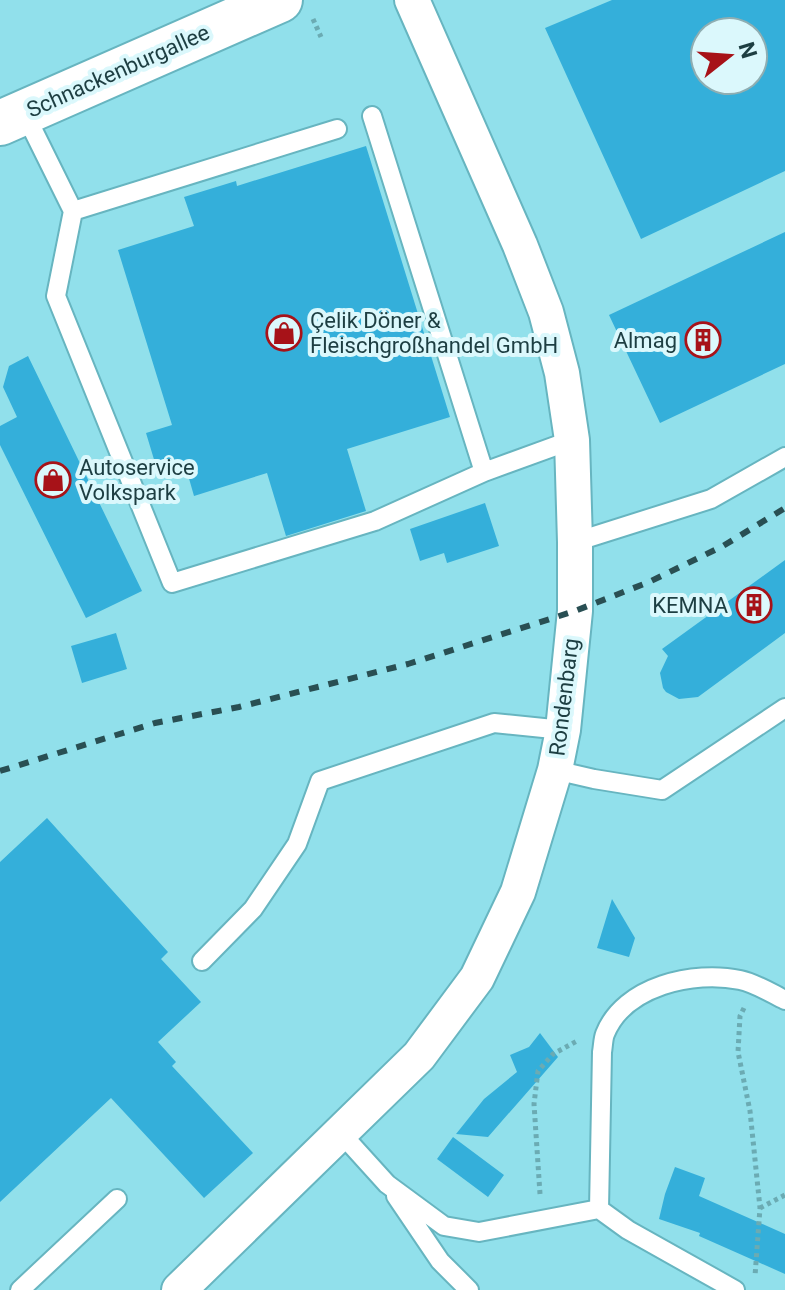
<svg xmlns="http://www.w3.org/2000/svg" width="785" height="1290" font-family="Roboto,sans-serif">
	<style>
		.building { fill: #34afda; fill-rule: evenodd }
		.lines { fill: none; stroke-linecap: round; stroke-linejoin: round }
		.service-casing { stroke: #67b5c0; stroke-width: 22 }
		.minor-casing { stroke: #67b5c0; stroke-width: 38 }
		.secondary-casing { stroke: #67b5c0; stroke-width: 48 }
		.path { stroke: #6babb3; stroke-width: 5; stroke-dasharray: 4 4; stroke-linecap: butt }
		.service { stroke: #fff; stroke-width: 18 }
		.minor { stroke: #fff; stroke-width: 34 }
		.secondary { stroke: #fff; stroke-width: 44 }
		.rail { stroke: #294f53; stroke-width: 6; stroke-dasharray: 10 10; stroke-linecap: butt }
		.labels { text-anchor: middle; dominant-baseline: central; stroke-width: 8; stroke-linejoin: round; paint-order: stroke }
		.street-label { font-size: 22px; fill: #1d3e42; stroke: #dbf8fc }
		.poi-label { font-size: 22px; fill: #1d3e42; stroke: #dbf8fc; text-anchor: start }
	</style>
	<rect width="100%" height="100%" fill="#91e0eb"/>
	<!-- building -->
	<path class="building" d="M 612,0 L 785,0 L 785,171 L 641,239 L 545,28 ZM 705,32 L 753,32 L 753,80 L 705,80 Z
		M 366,146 L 450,417 L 347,449 L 366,511 L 286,536 L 267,473 L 194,496 L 186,468 L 159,476 L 146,433 L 172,425 L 118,250 L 194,226 L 184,197 L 236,181 L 237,186 Z
		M 785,232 L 785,364 L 660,423 L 609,315 Z
		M 28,356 L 142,591 L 86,618 L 0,445 L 0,426 L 17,417 L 3,387 L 9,366 Z
		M 485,503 L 499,546 L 447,563 L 444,553 L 420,561 L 410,529 Z
		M 785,560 L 785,633 L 698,697 L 679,699 L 666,692 L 663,688 L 660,673 L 668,656 L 662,649 Z
		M 116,633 L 127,669 L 82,683 L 71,646 Z
		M 47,818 L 168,952 L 161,959 L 201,1002 L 158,1042 L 176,1062 L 172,1066 L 253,1153 L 204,1198 L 111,1098 L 0,1202 L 0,862 Z
		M 612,899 L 635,938 L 629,957 L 597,948 Z
		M 540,1033 L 558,1057 L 488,1137 L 456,1134 L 484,1099 L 517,1072 L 510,1055 L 529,1047 Z
		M 453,1137 L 504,1175 L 488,1197 L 437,1159 Z
		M 675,1167 L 705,1178 L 699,1196 L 785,1234 L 785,1274 L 699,1236 L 700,1233 L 659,1219 L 665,1194 Z"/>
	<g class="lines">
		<defs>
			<path id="service" d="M 24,112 L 73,211 L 337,129
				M 372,116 L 484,472
				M 73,211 L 56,296 L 172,583 L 375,521 L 484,472 L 572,440
				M 575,542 L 711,499 L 785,457
				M 555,770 L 594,779 L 662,790 L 785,708
				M 202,961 L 253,909 L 297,844 L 320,781 L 494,723 L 563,730
				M 339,1131 L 387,1184 L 444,1226 L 479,1232 L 599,1209 L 628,1230 L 735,1290
				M 396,1196 L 440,1261 L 469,1290
				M 599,1209 L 602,1052 C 603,1047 603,1039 605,1034 C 624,986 694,970 740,980 C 755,983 771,993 785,1000
				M 20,1290 L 117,1199"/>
			<path id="minor" d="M 179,1290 L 419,1056 L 477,978 L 518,892 L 555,770 L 563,730 L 575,611 L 575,542 L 572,440 L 562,373 L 546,312 L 520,245 L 412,0"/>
			<path id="secondary" d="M 0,123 L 280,0"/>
		</defs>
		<!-- service casing -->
		<use href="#service" class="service-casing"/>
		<!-- minor casing -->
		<use href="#minor" class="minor-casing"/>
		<!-- secondary casing -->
		<use href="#secondary" class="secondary-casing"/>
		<!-- path -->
		<path class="path" d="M 313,19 L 321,37
			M 744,1008 L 740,1016 L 738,1052 L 750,1111 L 760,1208 L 755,1276
			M 540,1194 L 534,1104 L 538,1071 L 553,1054 L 577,1041
			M 760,1208 L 785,1195"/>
		<!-- service -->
		<use href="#service" class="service"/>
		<!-- minor -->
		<use href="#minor" class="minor"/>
		<!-- secondary -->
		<use href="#secondary" class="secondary"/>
		<!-- rail -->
		<path class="rail" d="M 0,771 L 155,723 L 239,707 L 408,664 L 575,611 L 649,582 L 723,546 L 785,508"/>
	</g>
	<!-- icons -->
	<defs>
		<symbol id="shop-ring" viewBox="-11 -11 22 22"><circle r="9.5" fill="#dbf8fc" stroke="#a71218" stroke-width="1.5"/><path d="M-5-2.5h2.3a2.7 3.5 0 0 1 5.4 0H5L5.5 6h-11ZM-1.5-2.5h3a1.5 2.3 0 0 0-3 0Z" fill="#a71218"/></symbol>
		<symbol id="building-ring" viewBox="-11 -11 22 22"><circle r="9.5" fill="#dbf8fc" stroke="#a71218" stroke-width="1.5"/><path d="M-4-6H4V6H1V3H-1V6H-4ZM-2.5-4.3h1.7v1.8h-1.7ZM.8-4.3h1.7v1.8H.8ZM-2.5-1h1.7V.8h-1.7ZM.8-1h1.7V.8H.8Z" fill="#a71218"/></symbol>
	</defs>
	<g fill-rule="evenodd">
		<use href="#shop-ring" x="264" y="313" width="40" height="40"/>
		<use href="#building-ring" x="683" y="320" width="40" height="40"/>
		<use href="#shop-ring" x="33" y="460" width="40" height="40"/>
		<use href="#building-ring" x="734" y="585" width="40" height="40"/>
	</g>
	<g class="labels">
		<!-- street labels -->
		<g class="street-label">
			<text transform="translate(118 71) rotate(-24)">Schnackenburgallee</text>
			<text transform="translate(564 697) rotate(-83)">Rondenbarg</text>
		</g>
		<!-- poi labels -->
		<g class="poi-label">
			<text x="310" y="320">Çelik Döner &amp;<tspan x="310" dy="25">Fleischgroßhandel GmbH</tspan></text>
			<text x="677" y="340" text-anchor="end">Almag</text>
			<text x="79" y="467">Autoservice<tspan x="79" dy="25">Volkspark</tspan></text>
			<text x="728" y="605" text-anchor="end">KEMNA</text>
		</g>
	</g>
	<!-- north arrow -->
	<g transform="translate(729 56) rotate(73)"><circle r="38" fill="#dbf8fc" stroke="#8faeb2" stroke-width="2"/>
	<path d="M0-6L14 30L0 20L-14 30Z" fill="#a71218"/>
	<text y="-12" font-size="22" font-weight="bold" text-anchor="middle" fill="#1d3e42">N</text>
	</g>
</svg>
